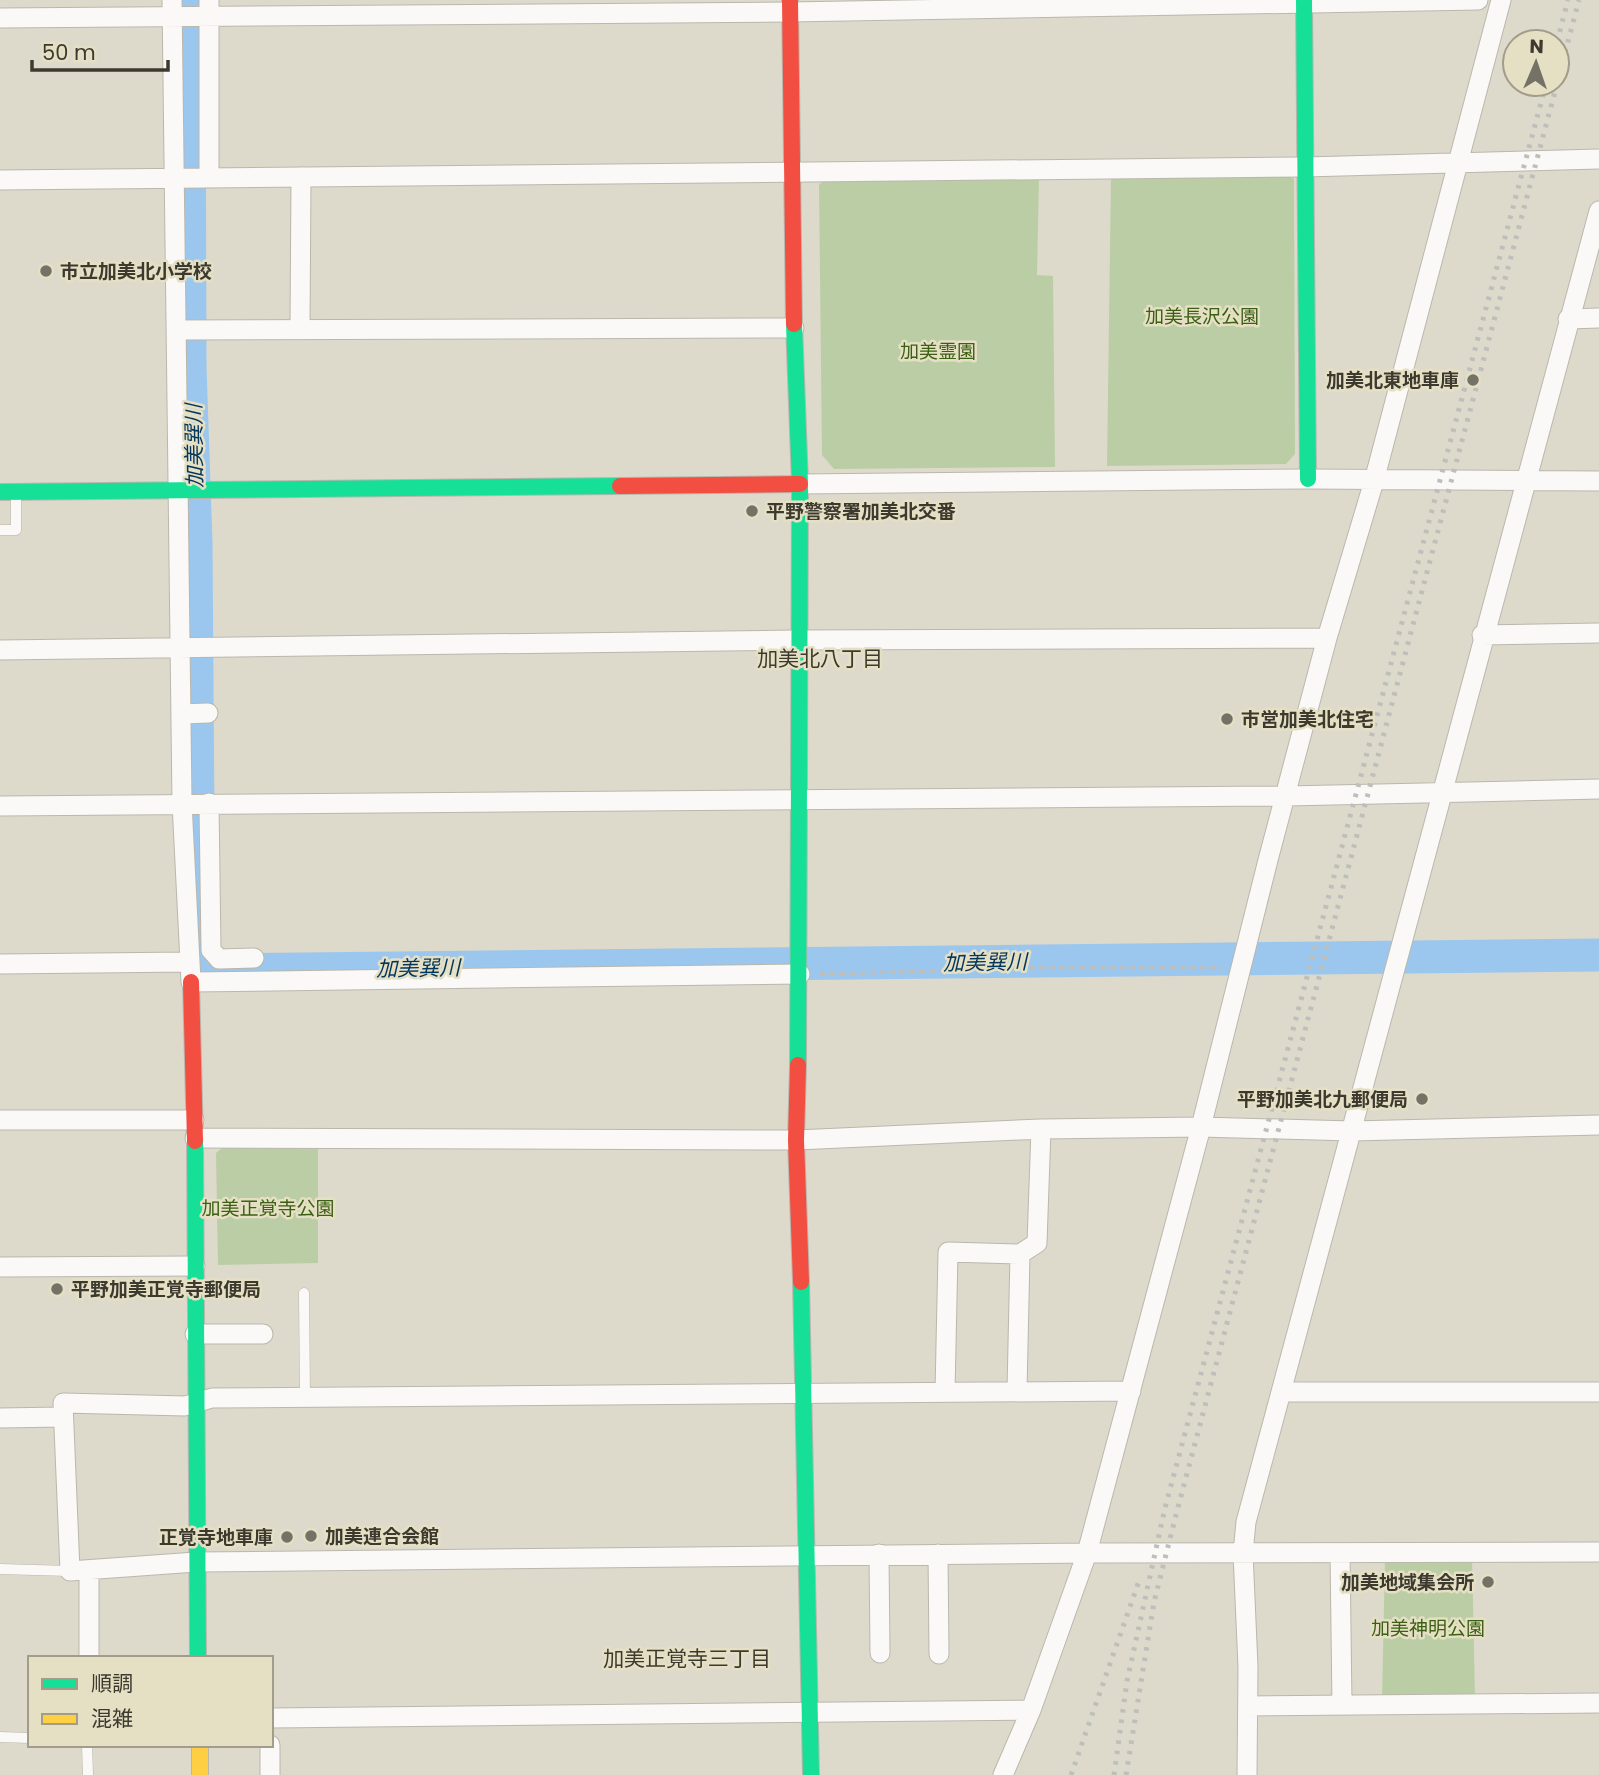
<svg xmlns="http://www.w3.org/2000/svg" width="1599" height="1775" font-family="Poppins,'Noto Sans JP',sans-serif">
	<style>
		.green { fill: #bbcda5 }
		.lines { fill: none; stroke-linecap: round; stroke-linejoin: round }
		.river { stroke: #9bc7ee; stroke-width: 33 }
		.lane-casing { stroke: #bab7ac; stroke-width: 11 }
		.street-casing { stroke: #bab7ac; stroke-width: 21 }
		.fast-casing { stroke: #bab7ac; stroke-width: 18 }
		.slow-casing { stroke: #bab7ac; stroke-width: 18 }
		.jam-casing { stroke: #bab7ac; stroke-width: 18 }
		.path { stroke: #bebdb9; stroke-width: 3.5; stroke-dasharray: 5 5; stroke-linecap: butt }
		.lane { stroke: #faf9f7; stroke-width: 10 }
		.street { stroke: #faf9f7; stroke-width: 19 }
		.fast { stroke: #16e098; stroke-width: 16 }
		.slow { stroke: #ffcf43; stroke-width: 16 }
		.jam { stroke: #f24e42; stroke-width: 16 }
		.rail { stroke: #bebeba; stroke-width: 5; stroke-dasharray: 3.5 7; stroke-linecap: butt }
		.poi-dot { fill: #747266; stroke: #e5dfc4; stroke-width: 2.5 }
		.labels { text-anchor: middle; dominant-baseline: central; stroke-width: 5; stroke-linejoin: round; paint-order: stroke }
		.poi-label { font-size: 19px; font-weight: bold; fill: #3c3a2f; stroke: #e5dfc4; text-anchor: start }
		.park-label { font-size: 19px; fill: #3b6014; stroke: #e5dfc4 }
		.water-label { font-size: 21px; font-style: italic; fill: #03365c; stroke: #e5dfc4 }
		.neighbourhood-label { font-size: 21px; fill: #3c3a2f; stroke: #e5dfc4 }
	</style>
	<rect width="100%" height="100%" fill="#dddacc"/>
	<!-- green -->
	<path class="green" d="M 1288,175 L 1294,179 L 1295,454 L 1286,464 L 1107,466 L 1111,177 Z
		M 1039,177 L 1037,275 L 1053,276 L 1055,467 L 834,469 L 822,455 L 819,185 L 824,180 Z
		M 222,1148 L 318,1149 L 318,1263 L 218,1265 L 216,1153 Z
		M 1385,1558 L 1472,1558 L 1475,1697 L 1382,1699 Z"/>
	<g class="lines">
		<!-- river -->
		<path class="river" d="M 189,0 L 190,367 L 196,543 L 199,957 L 213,970 L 1599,955"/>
		<defs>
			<path id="lane" d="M 0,530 L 16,530 L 16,493
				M 304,1293 L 305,1397
				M 0,1569 L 70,1571
				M 0,1737 L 30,1738
				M 87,1745 L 88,1775"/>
			<path id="street" d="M 172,0 L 182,803 L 191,982 L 800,974
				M 209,0 L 209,178
				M 0,18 L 790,12 L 1478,0
				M 0,180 L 1305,167 L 1599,159
				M 1568,319 L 1599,318
				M 300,329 L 301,177
				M 177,330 L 794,328
				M 800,484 L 1308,479 L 1599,481
				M 1482,635 L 1599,633
				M 0,650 L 797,640 L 1327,638
				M 181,714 L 208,713
				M 209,803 L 211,950 L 219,959 L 254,958
				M 0,806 L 1287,796 L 1599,789
				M 0,964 L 188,962
				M 0,1120 L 194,1120
				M 195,1138 L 796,1140 L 1041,1129 L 1201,1127 L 1352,1131 L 1599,1125
				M 0,1267 L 195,1266
				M 195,1334 L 263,1334
				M 1017,1391 L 1020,1254
				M 1131,1391 L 212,1398 L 185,1406 L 63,1403 L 70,1571 L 196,1562 L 1087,1553 L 1599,1552
				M 945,1392 L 948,1252 L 1020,1254 L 1037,1243 L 1041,1129
				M 1283,1392 L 1599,1392
				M 0,1418 L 62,1417
				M 1340,1553 L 1342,1705
				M 879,1554 L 880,1653
				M 938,1554 L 939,1654
				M 89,1658 L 89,1570
				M 1248,1706 L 1599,1703
				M 271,1718 L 1031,1710
				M 270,1775 L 270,1745
				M 1003,1775 L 1031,1710 L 1087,1553 L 1201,1127 L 1268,860 L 1327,638 L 1374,481 L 1501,0
				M 1247,1775 L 1248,1667 L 1243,1553 L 1246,1522 L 1599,211"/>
			<path id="fast" d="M 1304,0 L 1308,479
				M 794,324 L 800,484 L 798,1065
				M 0,492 L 620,486
				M 195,1141 L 198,1658
				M 801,1282 L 811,1775"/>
			<path id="slow" d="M 200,1745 L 200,1775"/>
			<path id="jam" d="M 790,0 L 794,324
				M 620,486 L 800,484
				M 191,982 L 195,1141
				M 798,1065 L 796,1140 L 801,1282"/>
		</defs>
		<!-- lane casing -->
		<use href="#lane" class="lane-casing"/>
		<!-- street casing -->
		<use href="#street" class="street-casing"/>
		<!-- fast casing -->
		<use href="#fast" class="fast-casing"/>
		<!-- slow casing -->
		<use href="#slow" class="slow-casing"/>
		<!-- jam casing -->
		<use href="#jam" class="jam-casing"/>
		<!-- path -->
		<path class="path" d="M 820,974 L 1033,968 L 1222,968"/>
		<!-- lane -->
		<use href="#lane" class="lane"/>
		<!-- street -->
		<use href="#street" class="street"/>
		<!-- fast -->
		<use href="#fast" class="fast"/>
		<!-- slow -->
		<use href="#slow" class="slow"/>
		<!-- jam -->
		<use href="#jam" class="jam"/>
		<!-- rail -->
		<path class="rail" d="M 1557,42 L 1568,0
			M 1557,83 L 1579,0
			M 1071,1775 L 1139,1581
			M 1114,1775 L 1127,1681 L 1165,1508 L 1546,84
			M 1126,1775 L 1154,1602 L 1177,1511 L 1557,84"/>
	</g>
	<!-- markers -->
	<g class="poi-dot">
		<circle cx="46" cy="271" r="7"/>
		<circle cx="1473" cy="380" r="7"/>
		<circle cx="752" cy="511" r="7"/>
		<circle cx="1227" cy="719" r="7"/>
		<circle cx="1422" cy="1099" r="7"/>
		<circle cx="57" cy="1289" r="7"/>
		<circle cx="311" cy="1536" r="7"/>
		<circle cx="287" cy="1537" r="7"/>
		<circle cx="1488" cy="1582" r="7"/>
	</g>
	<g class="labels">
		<!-- poi labels -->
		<g class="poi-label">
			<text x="60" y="271">市立加美北小学校</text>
			<text x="1459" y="380" text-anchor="end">加美北東地車庫</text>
			<text x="766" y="511">平野警察署加美北交番</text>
			<text x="1241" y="719">市営加美北住宅</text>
			<text x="1408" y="1099" text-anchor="end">平野加美北九郵便局</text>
			<text x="71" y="1289">平野加美正覚寺郵便局</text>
			<text x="325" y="1536">加美連合会館</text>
			<text x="273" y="1537" text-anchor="end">正覚寺地車庫</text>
			<text x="1474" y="1582" text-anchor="end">加美地域集会所</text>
		</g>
		<!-- park labels -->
		<g class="park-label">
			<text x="1202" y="316">加美長沢公園</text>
			<text x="938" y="351">加美霊園</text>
			<text x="268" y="1208">加美正覚寺公園</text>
			<text x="1428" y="1628">加美神明公園</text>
		</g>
		<!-- water labels -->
		<g class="water-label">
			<text transform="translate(194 446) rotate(-91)">加美巽川</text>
			<text transform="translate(985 962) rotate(-1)">加美巽川</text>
			<text transform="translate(418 968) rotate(-1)">加美巽川</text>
		</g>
		<!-- neighbourhood labels -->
		<g class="neighbourhood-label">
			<text x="820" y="658">加美北八丁目</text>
			<text x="687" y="1658">加美正覚寺三丁目</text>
		</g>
	</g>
	<!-- legend -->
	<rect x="28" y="1656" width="245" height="91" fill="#e5dfc4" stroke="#a19d88" stroke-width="2"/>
	<rect x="42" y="1679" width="35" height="10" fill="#16e098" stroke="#a19d88" stroke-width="2"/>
	<text x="91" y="1691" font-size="21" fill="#3c3a2f">順調</text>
	<rect x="42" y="1714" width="35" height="10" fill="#ffcf43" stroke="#a19d88" stroke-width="2"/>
	<text x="91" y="1726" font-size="21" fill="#3c3a2f">混雑</text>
	<!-- north arrow -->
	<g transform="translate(1536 63) rotate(2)"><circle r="33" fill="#e5dfc4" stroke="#a19d88" stroke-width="2"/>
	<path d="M0-5L12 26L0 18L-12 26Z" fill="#747266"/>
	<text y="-10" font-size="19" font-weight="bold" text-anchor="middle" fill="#3c3a2f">N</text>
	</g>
	<!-- scale -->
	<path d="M32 60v10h136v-10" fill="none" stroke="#3c3a2f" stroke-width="3.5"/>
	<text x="42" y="60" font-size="21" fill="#3c3a2f" stroke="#e5dfc4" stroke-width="5" paint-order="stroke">50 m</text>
</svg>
